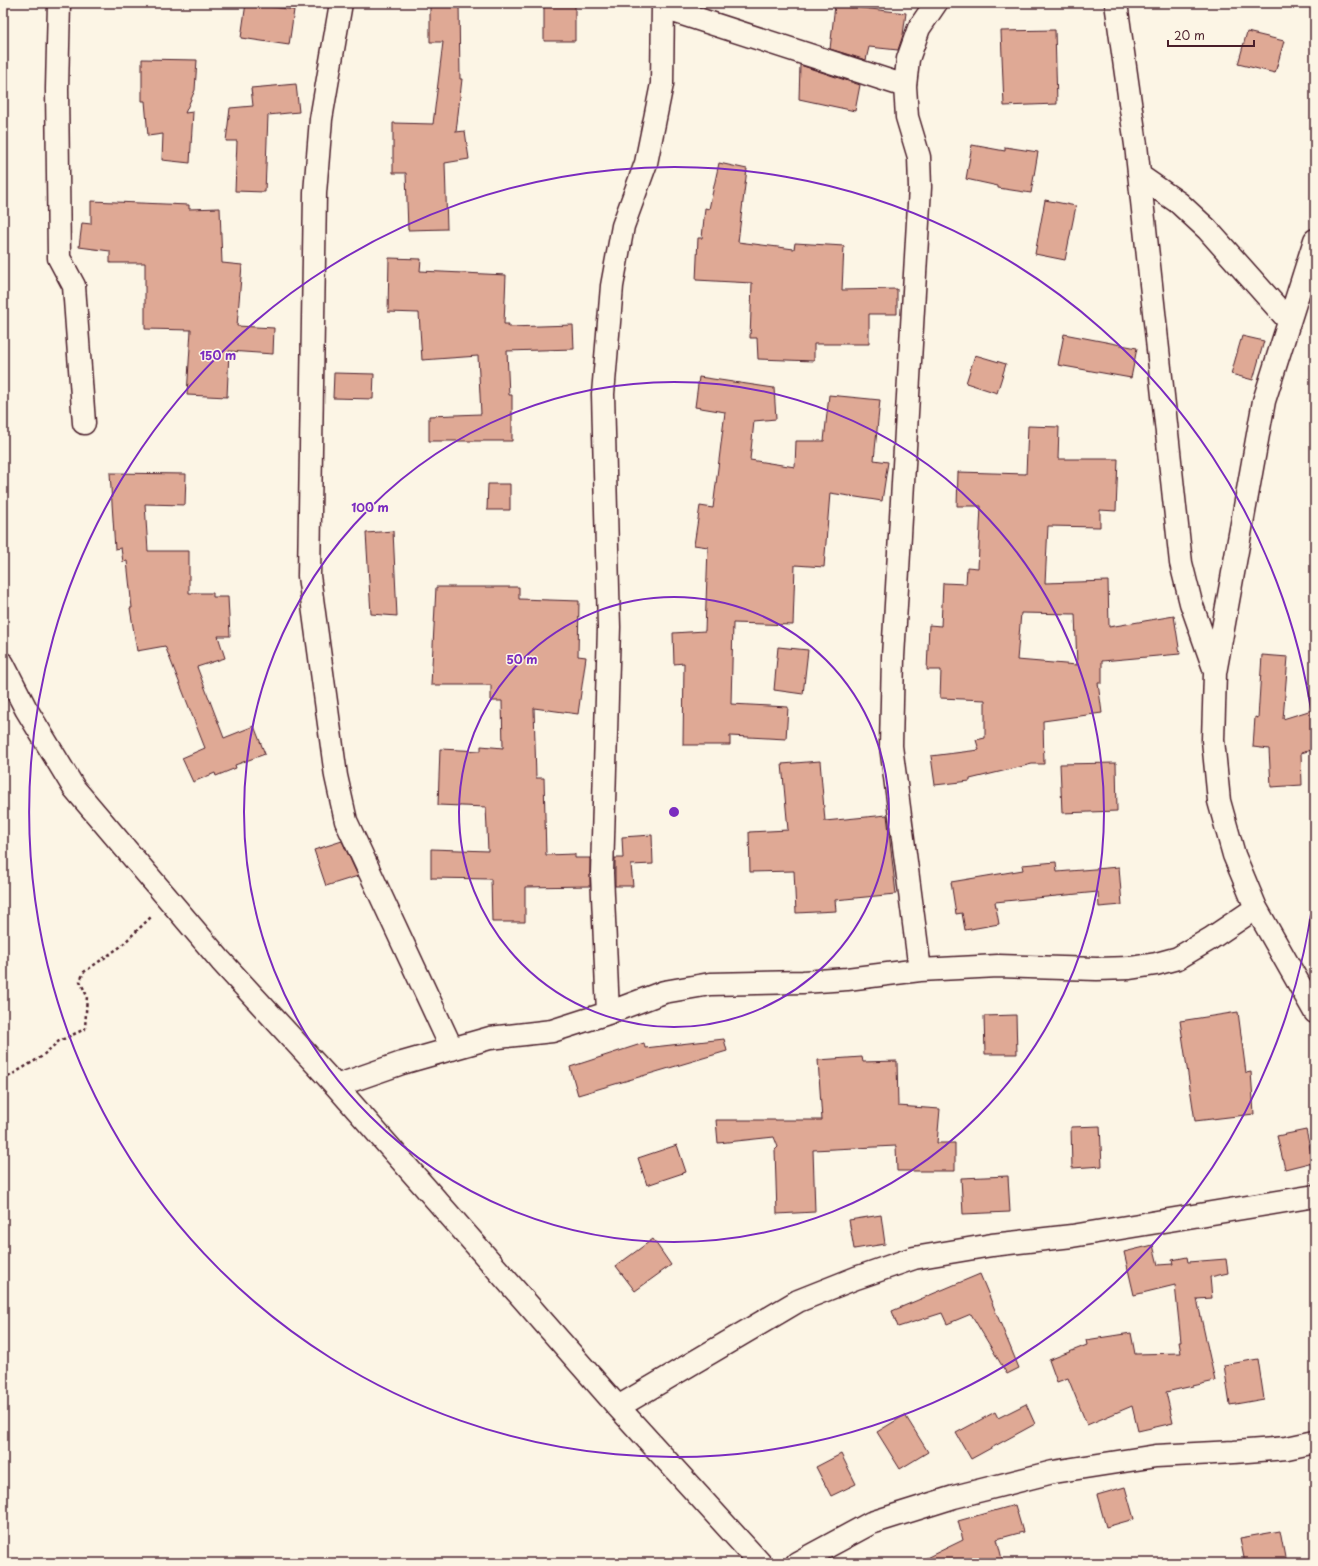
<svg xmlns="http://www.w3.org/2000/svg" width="1318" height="1566" font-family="'Playpen Sans',sans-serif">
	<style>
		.building { fill: #dfa995; stroke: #4a1f2b; fill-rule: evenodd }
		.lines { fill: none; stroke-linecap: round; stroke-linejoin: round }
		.minor-casing { stroke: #4a1f2b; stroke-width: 25 }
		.path { stroke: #4a1f2b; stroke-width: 2.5; stroke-dasharray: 3 3; stroke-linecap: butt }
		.minor { stroke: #fcf5e5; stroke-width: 22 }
		.ring { fill: none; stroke: #7b2cbf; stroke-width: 2 }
		.centre { fill: #7b2cbf; stroke: #fcf5e5; stroke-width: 2 }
		.ring-label { font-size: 12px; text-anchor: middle; font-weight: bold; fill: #7b2cbf; stroke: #fcf5e5; stroke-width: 3; stroke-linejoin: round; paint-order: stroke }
	</style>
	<rect width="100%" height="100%" fill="#fcf5e5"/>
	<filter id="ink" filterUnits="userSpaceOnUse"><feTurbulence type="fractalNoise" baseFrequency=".025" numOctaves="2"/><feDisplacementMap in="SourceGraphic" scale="8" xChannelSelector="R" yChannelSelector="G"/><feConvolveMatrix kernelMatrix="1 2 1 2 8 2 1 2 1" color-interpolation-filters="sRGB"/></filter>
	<g filter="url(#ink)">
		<!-- building -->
		<path class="building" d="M 246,3 L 294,10 L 289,45 L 241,38 Z
			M 430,3 L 459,3 L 460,79 L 462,79 L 456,132 L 465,131 L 469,159 L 445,163 L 447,229 L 408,230 L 406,173 L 393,173 L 393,123 L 433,124 L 443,42 L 430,42 Z
			M 544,3 L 575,3 L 575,41 L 544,41 Z
			M 835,5 L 906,13 L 903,35 L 898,50 L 869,47 L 866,60 L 830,49 Z
			M 1055,30 L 1057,104 L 1004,106 L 1001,31 Z
			M 1247,32 L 1284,41 L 1275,73 L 1238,64 Z
			M 142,59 L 197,60 L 195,90 L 185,113 L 193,112 L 190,163 L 162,160 L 163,134 L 148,136 L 145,101 L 142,101 Z
			M 800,65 L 860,85 L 855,111 L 799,99 Z
			M 296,84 L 299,112 L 268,115 L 265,192 L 235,191 L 237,141 L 226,141 L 230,108 L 253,106 L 251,88 Z
			M 972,145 L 1005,151 L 1005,147 L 1038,152 L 1031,193 L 998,188 L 998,186 L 966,179 Z
			M 719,163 L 747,169 L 738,242 L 794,249 L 795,243 L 844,246 L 842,290 L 897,289 L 897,314 L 869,314 L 869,344 L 814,344 L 814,361 L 758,359 L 757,338 L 750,338 L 752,283 L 696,280 L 698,238 L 702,238 L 705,208 L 709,209 Z
			M 1045,200 L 1076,206 L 1065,260 L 1035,254 Z
			M 91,201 L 189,205 L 189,209 L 220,208 L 222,263 L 242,265 L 237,326 L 274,328 L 273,354 L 229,351 L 227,397 L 187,395 L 191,330 L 145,329 L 145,263 L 110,263 L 110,251 L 79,247 L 82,223 L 91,224 Z
			M 389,258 L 421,259 L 420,271 L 506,275 L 504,324 L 509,324 L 508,327 L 573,325 L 574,349 L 507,351 L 509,395 L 512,395 L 512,441 L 429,441 L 429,416 L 481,414 L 478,356 L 422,360 L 419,313 L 388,312 Z
			M 1064,334 L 1137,348 L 1131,378 L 1058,365 Z
			M 1242,336 L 1264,341 L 1253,380 L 1231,374 Z
			M 975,355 L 1006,364 L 997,393 L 966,383 Z
			M 334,373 L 374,374 L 373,399 L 333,398 Z
			M 699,377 L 774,388 L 776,419 L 754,421 L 750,460 L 795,467 L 796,441 L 824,441 L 829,395 L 880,400 L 874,460 L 888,462 L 882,501 L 830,493 L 824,567 L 795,565 L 793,625 L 733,623 L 731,704 L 788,707 L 786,739 L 730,736 L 730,745 L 683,745 L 684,663 L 674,664 L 673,633 L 705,631 L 708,547 L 694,545 L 700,506 L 713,508 L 725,412 L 695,407 Z
			M 1028,426 L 1059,427 L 1058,459 L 1118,459 L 1116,511 L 1100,510 L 1100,527 L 1048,526 L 1045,583 L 1108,581 L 1109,627 L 1174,616 L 1180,654 L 1102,661 L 1102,683 L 1098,683 L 1102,713 L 1043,721 L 1044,764 L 1032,764 L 970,779 L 970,781 L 935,785 L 931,756 L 979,750 L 976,740 L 985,738 L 985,700 L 940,698 L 941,670 L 927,670 L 929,625 L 941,626 L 943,583 L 966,584 L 967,567 L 978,568 L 981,506 L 957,506 L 958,472 L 1026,474 ZM 1021,613 L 1075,614 L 1077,665 L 1017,660 Z
			M 110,473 L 186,474 L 185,505 L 145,504 L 148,551 L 189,551 L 189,593 L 213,593 L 213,597 L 228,597 L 230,636 L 218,636 L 225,658 L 197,667 L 224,738 L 254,726 L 265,754 L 235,765 L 236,768 L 216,776 L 215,773 L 193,782 L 182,758 L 205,748 L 165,646 L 137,651 L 130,608 L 132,608 L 127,561 L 123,562 L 121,548 L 115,549 Z
			M 488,484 L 510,484 L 510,510 L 487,510 Z
			M 393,531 L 397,616 L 371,614 L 366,533 Z
			M 436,587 L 519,587 L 519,599 L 579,601 L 578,656 L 586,657 L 578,714 L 534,708 L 536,778 L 544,778 L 546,855 L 575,854 L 575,858 L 590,858 L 590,886 L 525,887 L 525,922 L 492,922 L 491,879 L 431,878 L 431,849 L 488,851 L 486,807 L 438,805 L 440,749 L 481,751 L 481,746 L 503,748 L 502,701 L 491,701 L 491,685 L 431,685 Z
			M 778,647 L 808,650 L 803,694 L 774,690 Z
			M 1262,655 L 1288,657 L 1283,719 L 1315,709 L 1315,749 L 1301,753 L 1302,785 L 1271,787 L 1269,749 L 1253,747 L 1255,717 L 1258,718 Z
			M 820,761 L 825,821 L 887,815 L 896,894 L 835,900 L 836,911 L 796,913 L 794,871 L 750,872 L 749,832 L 788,830 L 782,764 Z
			M 1116,763 L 1117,811 L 1062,813 L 1060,764 Z
			M 652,835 L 653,864 L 631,865 L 633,886 L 615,886 L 615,858 L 623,858 L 622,837 Z
			M 342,841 L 358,876 L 326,886 L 314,850 Z
			M 1056,862 L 1057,872 L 1119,867 L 1122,905 L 1099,907 L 1098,892 L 995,902 L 999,924 L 965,930 L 962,913 L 956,914 L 951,882 L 1023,870 L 1022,865 Z
			M 1238,1012 L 1246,1073 L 1251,1072 L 1254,1114 L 1195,1121 L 1180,1021 Z
			M 1016,1015 L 1017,1054 L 985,1054 L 984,1016 Z
			M 724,1039 L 727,1051 L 578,1095 L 570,1067 L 644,1043 L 645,1048 Z
			M 862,1057 L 863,1062 L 897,1061 L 898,1106 L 940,1109 L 937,1143 L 955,1143 L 955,1171 L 897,1171 L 896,1146 L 813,1150 L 815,1212 L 777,1214 L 775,1150 L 778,1147 L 774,1137 L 718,1143 L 716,1120 L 822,1120 L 818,1060 Z
			M 1100,1126 L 1102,1166 L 1072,1168 L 1071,1127 Z
			M 1306,1130 L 1313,1162 L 1285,1169 L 1277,1136 Z
			M 677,1145 L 686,1172 L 647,1185 L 638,1158 Z
			M 1008,1176 L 1010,1212 L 963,1214 L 961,1178 Z
			M 881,1215 L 885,1244 L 854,1249 L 849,1220 Z
			M 653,1239 L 671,1265 L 635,1291 L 616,1266 Z
			M 1153,1245 L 1158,1265 L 1173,1264 L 1172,1260 L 1187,1257 L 1188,1262 L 1226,1259 L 1228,1273 L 1210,1277 L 1212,1298 L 1197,1299 L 1215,1381 L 1166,1392 L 1173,1423 L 1138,1431 L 1132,1406 L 1087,1425 L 1068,1378 L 1057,1382 L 1049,1360 L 1087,1345 L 1086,1340 L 1131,1333 L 1135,1354 L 1181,1353 L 1179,1342 L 1181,1342 L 1175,1285 L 1134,1295 L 1124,1252 Z
			M 980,1274 L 1019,1368 L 1007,1374 L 971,1314 L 947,1324 L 942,1313 L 898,1327 L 892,1311 Z
			M 1258,1359 L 1264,1399 L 1230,1405 L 1224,1365 Z
			M 1026,1404 L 1035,1424 L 971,1459 L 956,1433 L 995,1412 L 998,1418 Z
			M 905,1415 L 928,1452 L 900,1469 L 877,1432 Z
			M 841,1454 L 856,1484 L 831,1496 L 816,1467 Z
			M 1125,1487 L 1134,1519 L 1106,1527 L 1097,1495 Z
			M 1015,1505 L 1023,1532 L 997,1539 L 1003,1563 L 916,1563 L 963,1540 L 958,1521 Z
			M 1280,1531 L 1286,1563 L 1245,1563 L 1240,1538 Z"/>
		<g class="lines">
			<defs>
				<path id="minor" d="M 59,3 L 57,89 L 59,258 L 74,286 L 84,423
					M 341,3 L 321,119 L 315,193 L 309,576 L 336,776 L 346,821 L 452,1049
					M 1116,3 L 1136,145 L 1181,563 L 1191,603 L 1215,671
					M 664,8 L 905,86
					M 1140,176 L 1179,203 L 1207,229 L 1289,321
					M 1315,240 L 1264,401 L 1215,673 L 1213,740 L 1219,801 L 1234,855 L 1256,908 L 1315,1012
					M 3,664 L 26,709 L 74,788 L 221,961 L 336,1086 L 618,1407 L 760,1563
					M 920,970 L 891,746 L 893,657 L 920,187 L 919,157 L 907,117 L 905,86 L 908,59 L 919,28 L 936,3
					M 608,1013 L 602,873 L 609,627 L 603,394 L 612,286 L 623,226 L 646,163 L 662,84 L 663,3
					M 336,1086 L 402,1063 L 490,1038 L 552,1031 L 608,1013 L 664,992 L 710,984 L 803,982 L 847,979 L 920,970 L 998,966 L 1097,969 L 1130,968 L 1156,964 L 1178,958 L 1210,939 L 1256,908
					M 618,1407 L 798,1301 L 856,1278 L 914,1258 L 992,1245 L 1072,1236 L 1315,1196
					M 797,1563 L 871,1523 L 954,1497 L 1053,1472 L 1156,1456 L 1234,1452 L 1287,1448 L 1315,1442"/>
			</defs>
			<!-- minor casing -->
			<use href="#minor" class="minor-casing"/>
			<!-- path -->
			<path class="path" d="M 3,1080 L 41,1057 L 59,1041 L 85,1029 L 87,996 L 80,981 L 84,972 L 120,947 L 151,917"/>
			<!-- minor -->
			<use href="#minor" class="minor"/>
		</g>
	</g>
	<!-- distance rings -->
	<g class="ring">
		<circle cx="674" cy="812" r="215"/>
		<circle cx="674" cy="812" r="430"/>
		<path d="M1315 885A645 645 0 1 1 1315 739"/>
	</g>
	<circle cx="674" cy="812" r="6" class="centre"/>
	<g class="ring-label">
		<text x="218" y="360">150 m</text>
		<text x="370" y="512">100 m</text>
		<text x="522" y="664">50 m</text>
	</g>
	<!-- margin -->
	<rect width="1318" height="1566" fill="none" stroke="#fcf5e5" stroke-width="16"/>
	<rect x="8" y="8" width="1302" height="1550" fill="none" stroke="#4a1f2b" stroke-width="1.5" filter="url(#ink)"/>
	<!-- scale -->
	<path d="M1168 40v6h86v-6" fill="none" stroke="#4a1f2b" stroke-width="2"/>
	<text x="1174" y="40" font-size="12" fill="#4a1f2b" stroke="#fcf5e5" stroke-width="3" paint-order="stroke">20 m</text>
</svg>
